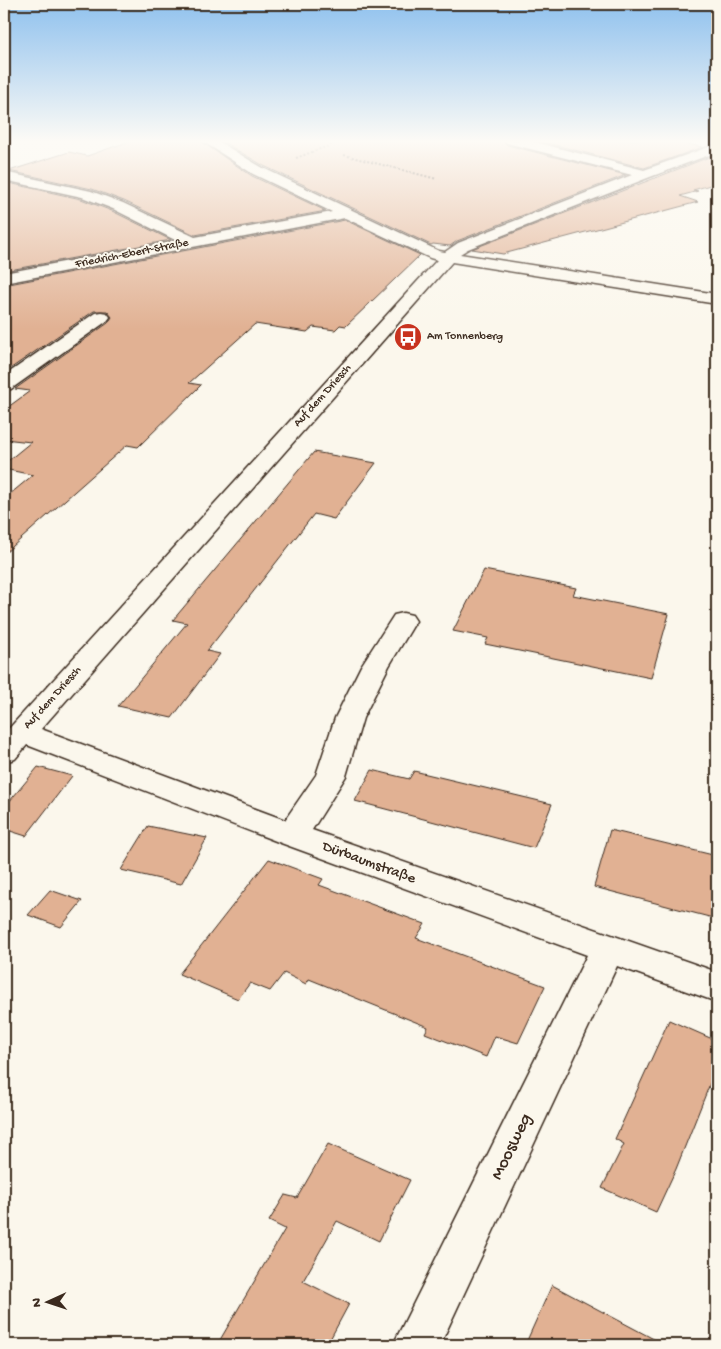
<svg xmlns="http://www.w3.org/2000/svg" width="721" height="1349" font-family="'Gochi Hand',sans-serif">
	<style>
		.building { fill: #e1b193; stroke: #3b2a1e }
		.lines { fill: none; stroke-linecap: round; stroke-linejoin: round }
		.minor-casing { stroke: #3b2a1e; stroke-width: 3 }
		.path { stroke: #3b2a1e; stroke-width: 2; stroke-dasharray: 2 2; stroke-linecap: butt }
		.minor { fill: #fbf7ec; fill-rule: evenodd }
		.labels { text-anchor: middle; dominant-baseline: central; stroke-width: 4; stroke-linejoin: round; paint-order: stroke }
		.far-street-label { font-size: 12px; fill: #3b2a1e; stroke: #fbf7ec }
		.far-poi-label { font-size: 12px; fill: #3b2a1e; stroke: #fbf7ec; text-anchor: start }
		.street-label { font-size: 15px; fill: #3b2a1e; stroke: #fbf7ec }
		.near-street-label { font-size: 18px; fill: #3b2a1e; stroke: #fbf7ec }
	</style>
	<rect width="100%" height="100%" fill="#fbf7ec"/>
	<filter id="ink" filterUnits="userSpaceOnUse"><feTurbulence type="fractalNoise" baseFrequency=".02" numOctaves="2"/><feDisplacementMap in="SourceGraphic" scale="10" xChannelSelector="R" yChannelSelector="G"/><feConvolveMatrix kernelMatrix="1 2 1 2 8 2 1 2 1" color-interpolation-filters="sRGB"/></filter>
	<g filter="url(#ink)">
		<!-- building -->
		<path class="building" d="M 133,140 L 199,140 L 252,176 L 326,211 L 195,235 L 124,201 L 92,189 L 9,171 L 69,152 L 87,156 Z
			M 220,140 L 503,140 L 507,145 L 626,175 L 457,241 L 450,246 L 433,244 L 431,245 L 264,166 Z
			M 536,140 L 664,140 L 703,147 L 644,168 Z
			M 717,154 L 717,183 L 693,190 L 698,191 L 680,196 L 698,202 L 503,254 L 472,249 Z
			M 4,182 L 81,199 L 112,211 L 171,240 L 4,271 Z
			M 345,220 L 420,255 L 346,326 L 340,325 L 335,330 L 313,327 L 307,332 L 255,324 L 189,383 L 201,385 L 138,447 L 127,445 L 4,554 L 4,499 L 33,475 L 4,469 L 4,464 L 31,442 L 4,439 L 4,410 L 30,391 L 15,389 L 108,323 L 112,317 L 107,311 L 94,311 L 4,373 L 4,285 Z
			M 314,452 L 376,463 L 334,519 L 314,514 L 207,651 L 220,654 L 172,718 L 118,706 L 187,623 L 173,620 Z
			M 484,570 L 576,588 L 573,595 L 669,614 L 651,678 L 485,644 L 488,638 L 453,631 Z
			M 38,767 L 72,776 L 26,836 L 4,829 L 4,808 Z
			M 372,770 L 409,779 L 414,771 L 552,804 L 534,848 L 355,801 Z
			M 148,826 L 207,838 L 181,884 L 121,870 Z
			M 610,830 L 717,856 L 717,919 L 594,887 Z
			M 269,859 L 323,879 L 319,885 L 425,924 L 416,938 L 545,986 L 518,1043 L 495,1036 L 486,1057 L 425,1033 L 428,1027 L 309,979 L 306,984 L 284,973 L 270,991 L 250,983 L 238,999 L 179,974 Z
			M 50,890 L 82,901 L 61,927 L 28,915 Z
			M 669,1020 L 717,1041 L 717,1066 L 676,1169 L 656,1212 L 602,1188 L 624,1144 L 615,1139 Z
			M 328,1144 L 410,1180 L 379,1241 L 337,1221 L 303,1281 L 349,1304 L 327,1345 L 217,1345 L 285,1229 L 269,1221 L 285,1195 L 297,1198 Z
			M 552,1285 L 665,1345 L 525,1345 Z"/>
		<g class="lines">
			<defs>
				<path id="minor" d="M 201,140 L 216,140 L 263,168 L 439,251 L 445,252 L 458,243 L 632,175 L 507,143 L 505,140 L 527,140 L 644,170 L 717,144 L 717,152 L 650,177 L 468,249 L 460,254 L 717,294 L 717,304 L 452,262 L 41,729 L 285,820 L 316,775 L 335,718 L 361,666 L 394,615 L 403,613 L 412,615 L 416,621 L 389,666 L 363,718 L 346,776 L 312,830 L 717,972 L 717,1002 L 617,966 L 440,1345 L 393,1345 L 587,955 L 281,843 L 27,745 L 15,759 L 4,762 L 4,734 L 437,260 L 430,258 L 345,218 L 4,283 L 4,273 L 177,241 L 113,209 L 82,197 L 4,180 L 4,172 L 91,191 L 123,203 L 195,237 L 332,212 L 253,174 Z
					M 101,312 L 107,313 L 110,317 L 107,321 L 11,389 L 4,391 L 4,376 L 95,313 Z"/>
			</defs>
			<!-- minor casing -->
			<use href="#minor" class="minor-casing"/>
			<!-- path -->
			<path class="path" d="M 344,155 L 437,179
				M 296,158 L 344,140"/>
			<!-- minor -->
			<use href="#minor" class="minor"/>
		</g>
	</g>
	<!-- sky -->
	<linearGradient id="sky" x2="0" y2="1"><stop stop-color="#8fc1ee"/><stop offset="0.43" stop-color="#fdfbf6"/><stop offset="1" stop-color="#fdfbf6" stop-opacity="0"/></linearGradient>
	<rect width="721" height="329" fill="url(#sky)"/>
	<!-- icons -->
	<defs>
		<symbol id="bus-disc" viewBox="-11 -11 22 22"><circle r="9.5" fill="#c8321e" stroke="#fbf7ec"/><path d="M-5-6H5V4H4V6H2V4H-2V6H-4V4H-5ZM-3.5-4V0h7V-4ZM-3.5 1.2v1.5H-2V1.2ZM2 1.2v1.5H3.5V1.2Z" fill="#fff"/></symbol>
	</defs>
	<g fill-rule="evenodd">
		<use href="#bus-disc" x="392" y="321" width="32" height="32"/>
	</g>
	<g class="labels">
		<!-- far-street labels -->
		<g class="far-street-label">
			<text transform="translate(132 254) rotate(-11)">Friedrich-Ebert-Straße</text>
			<text transform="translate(323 396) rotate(-48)">Auf dem Driesch</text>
			<text transform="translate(53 698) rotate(-48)">Auf dem Driesch</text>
		</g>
		<!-- far-poi labels -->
		<g class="far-poi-label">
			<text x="427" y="337">Am Tonnenberg</text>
		</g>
		<!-- street labels -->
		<g class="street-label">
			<text transform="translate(369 863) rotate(20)">Dürbaumstraße</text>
		</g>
		<!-- near-street labels -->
		<g class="near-street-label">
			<text transform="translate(512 1147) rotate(-64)">Moosweg</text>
		</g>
	</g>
	<!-- margin -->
	<rect width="721" height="1349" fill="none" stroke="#fbf7ec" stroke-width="20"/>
	<rect x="10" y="10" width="701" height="1329" fill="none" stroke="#3b2a1e" stroke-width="2" filter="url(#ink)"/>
	<!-- north arrow -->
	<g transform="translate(48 1302) rotate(267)" stroke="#fbf7ec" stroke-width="4" paint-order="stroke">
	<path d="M0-4L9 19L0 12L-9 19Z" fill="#3b2a1e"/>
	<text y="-8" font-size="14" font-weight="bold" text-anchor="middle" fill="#3b2a1e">N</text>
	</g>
</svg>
